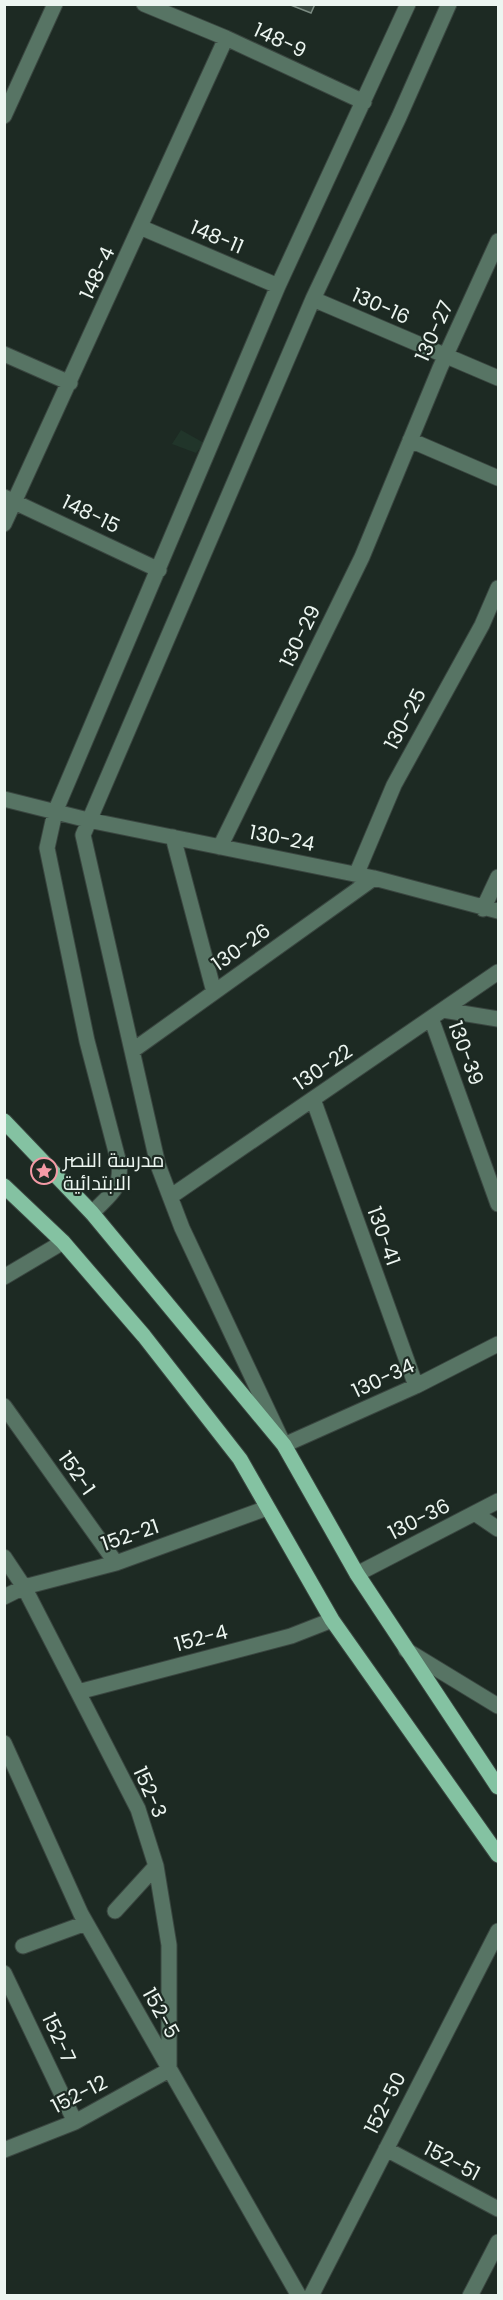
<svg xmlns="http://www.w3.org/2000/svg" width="503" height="2300" font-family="Poppins,Cairo,sans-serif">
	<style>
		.built { fill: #21352a }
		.building { fill: #38473f; stroke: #7b8b82; stroke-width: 1.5 }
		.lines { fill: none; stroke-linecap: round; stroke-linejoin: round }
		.minor-casing { stroke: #3a4640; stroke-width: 17 }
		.major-casing { stroke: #3a4640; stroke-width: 17 }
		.minor { stroke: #577464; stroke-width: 15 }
		.major { stroke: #84c2a2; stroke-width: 15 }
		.labels { text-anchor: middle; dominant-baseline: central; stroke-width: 4.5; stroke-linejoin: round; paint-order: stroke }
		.street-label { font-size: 20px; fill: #ecf5f0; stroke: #1d2a23 }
		.poi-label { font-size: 20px; fill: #ecf5f0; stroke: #1d2a23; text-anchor: start }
	</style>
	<rect width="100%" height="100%" fill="#1d2a23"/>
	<!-- built -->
	<path class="built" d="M 181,430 L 204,443 L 196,453 L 172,444 Z"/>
	<!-- building -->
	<path class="building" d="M 288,4 L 315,4 L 311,13 Z"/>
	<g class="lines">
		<defs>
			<path id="minor" d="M 144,4 L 226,38 L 364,102
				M 449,4 L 399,117 L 313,299 L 83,835 L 158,1165 L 182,1228 L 284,1445 L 416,1386 L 498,1344
				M 4,116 L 55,4
				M 140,227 L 278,286
				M 313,299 L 498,378
				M 4,354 L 70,383
				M 410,440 L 498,478
				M 4,497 L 159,570
				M 4,524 L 226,38
				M 4,799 L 88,820 L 374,878 L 498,911
				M 173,837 L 214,992
				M 220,847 L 362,557 L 440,368 L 498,241
				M 356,875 L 394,785 L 482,625 L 498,588
				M 483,909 L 498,877
				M 443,1010 L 498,1019
				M 431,1018 L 498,1204
				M 132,1051 L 374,878
				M 313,1099 L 416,1386
				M 170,1197 L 498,972
				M 92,1213 C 109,1195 122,1190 119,1163 L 87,1041 L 47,848 L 55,812 L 278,286 L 408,4
				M 4,1277 L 63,1242
				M 4,1406 L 116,1563
				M 476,1514 L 498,1529
				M 4,1557 L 24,1587 L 138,1809 L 156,1866 L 169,1945 L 169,2070 L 75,2122 L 4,2150
				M 357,1574 L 498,1501
				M 4,1597 L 24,1587 L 116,1563 L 267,1508
				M 406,1650 L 498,1706
				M 78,1692 L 291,1636 L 332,1620
				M 4,1743 L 81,1914 L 299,2296
				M 115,1911 L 156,1866
				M 23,1946 L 86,1923
				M 4,1973 L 75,2122
				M 386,2149 L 498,2209
				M 311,2296 L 498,1931
				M 470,2296 L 498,2242"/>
			<path id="major" d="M 4,1121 L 92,1213 L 284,1445 L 357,1574 L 498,1787
				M 4,1186 L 63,1242 L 144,1336 L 240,1459 L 332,1620 L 498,1855"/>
		</defs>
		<!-- minor casing -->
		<use href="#minor" class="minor-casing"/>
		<!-- major casing -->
		<use href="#major" class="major-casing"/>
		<!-- minor -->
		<use href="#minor" class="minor"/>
		<!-- major -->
		<use href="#major" class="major"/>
	</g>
	<!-- icons -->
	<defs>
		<symbol id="sight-ring" viewBox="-11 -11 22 22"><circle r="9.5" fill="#1d2a23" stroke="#f49aa6" stroke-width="1.5"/><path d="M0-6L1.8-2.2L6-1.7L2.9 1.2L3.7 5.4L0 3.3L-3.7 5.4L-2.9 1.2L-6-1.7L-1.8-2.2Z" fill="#f49aa6"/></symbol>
	</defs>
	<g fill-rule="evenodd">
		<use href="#sight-ring" x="29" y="1156" width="30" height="30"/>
	</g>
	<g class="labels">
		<!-- street labels -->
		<g class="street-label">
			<text transform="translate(280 40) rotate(25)">148-9</text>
			<text transform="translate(217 237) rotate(23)">148-11</text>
			<text transform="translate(97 273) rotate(-65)">148-4</text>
			<text transform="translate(381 306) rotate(24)">130-16</text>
			<text transform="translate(434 331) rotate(-66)">130-27</text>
			<text transform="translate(91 514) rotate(26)">148-15</text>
			<text transform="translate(300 636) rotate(-64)">130-29</text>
			<text transform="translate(405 719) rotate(-62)">130-25</text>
			<text transform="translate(282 838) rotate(11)">130-24</text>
			<text transform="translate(241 947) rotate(-35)">130-26</text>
			<text transform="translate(466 1053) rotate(70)">130-39</text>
			<text transform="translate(323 1067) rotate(-34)">130-22</text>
			<text transform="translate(384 1236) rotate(70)">130-41</text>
			<text transform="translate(383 1378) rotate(-25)">130-34</text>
			<text transform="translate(77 1473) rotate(55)">152-1</text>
			<text transform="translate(419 1519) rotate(-27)">130-36</text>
			<text transform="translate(130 1535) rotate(-19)">152-21</text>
			<text transform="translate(201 1638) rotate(-15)">152-4</text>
			<text transform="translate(150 1792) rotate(66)">152-3</text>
			<text transform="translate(161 2013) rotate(61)">152-5</text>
			<text transform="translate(59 2038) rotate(65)">152-7</text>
			<text transform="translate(79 2094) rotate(-27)">152-12</text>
			<text transform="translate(385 2103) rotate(-63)">152-50</text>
			<text transform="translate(452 2161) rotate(28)">152-51</text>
		</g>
		<!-- poi labels -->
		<g class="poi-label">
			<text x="63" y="1160">مدرسة النصر<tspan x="63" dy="23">الابتدائية</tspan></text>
		</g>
	</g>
	<!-- border -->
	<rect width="503" height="2300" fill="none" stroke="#ecf5f0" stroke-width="12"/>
</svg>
